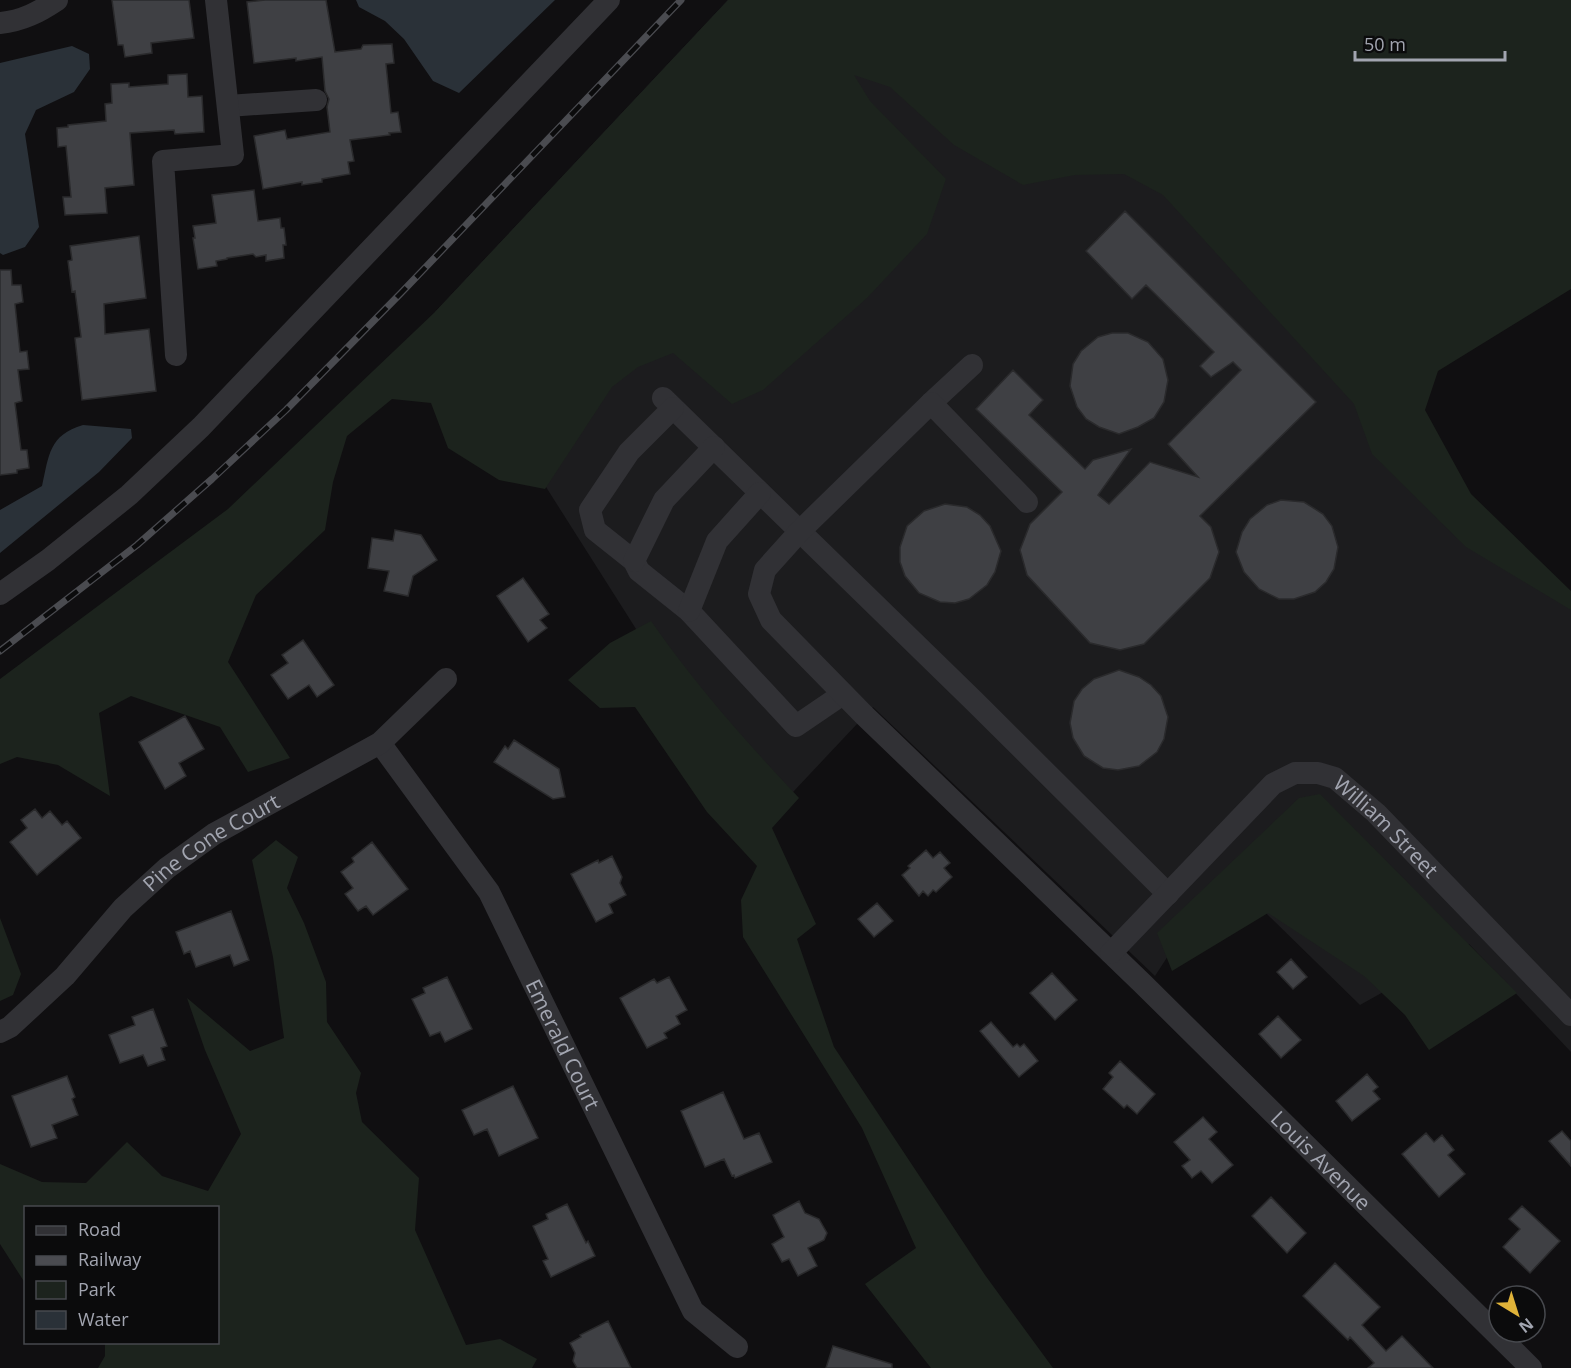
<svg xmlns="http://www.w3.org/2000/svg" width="1571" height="1368" font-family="'Open Sans',sans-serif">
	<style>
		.built { fill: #1c1c1e }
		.green { fill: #1c231d }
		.water { fill: #2a3138 }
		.building { fill: #3f4044; stroke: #2a2a2c; stroke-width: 1.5 }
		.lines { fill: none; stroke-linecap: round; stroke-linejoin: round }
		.minor { stroke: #313135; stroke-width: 22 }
		.rail-casing { stroke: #4a4b50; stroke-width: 7 }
		.rail { stroke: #0b0b0c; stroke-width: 4.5; stroke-dasharray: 14; stroke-linecap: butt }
		.labels { text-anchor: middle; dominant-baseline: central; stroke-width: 4.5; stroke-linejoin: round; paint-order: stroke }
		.street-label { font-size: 21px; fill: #a2a5b0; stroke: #0b0b0c }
	</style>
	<rect width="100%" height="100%" fill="#100f11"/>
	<!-- built -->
	<path class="built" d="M 728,0 L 985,0 L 1571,607 L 1571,1052 L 1469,944 L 1360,1005 L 1223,871 L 1155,976 L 873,707 L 761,826 L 435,312 Z"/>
	<!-- green -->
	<path class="green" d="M 728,0 L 1571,0 L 1571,289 L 1438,371 L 1425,410 L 1471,494 L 1571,591 L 1571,610 L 1466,547 L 1372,454 L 1354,404 L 1163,195 L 1124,174 L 1075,175 L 1023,185 L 954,145 L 890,87 L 854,75 L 870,101 L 946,179 L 927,234 L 867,298 L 763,390 L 732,404 L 673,353 L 638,367 L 612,387 L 545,489 L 499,480 L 448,448 L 431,403 L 392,399 L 347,436 L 333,482 L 325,530 L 256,595 L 228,662 L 290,758 L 248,772 L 220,727 L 131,696 L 99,713 L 110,796 L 58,765 L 17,757 L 0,764 L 0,679 L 228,509 L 435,312 Z
		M 651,621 C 695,684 746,742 799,798 L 772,828 L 816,924 L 797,939 L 834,1047 L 985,1275 L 1053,1368 L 931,1368 L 865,1284 L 916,1248 L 862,1128 L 743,937 L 741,900 L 757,866 L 707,812 L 635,707 L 600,708 L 568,680 L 610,643 Z
		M 1320,794 L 1517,993 L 1429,1050 L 1405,1015 L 1364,976 L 1268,913 L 1172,971 L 1157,933 L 1299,798 Z
		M 276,840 L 298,857 L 287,888 L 304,923 L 326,982 L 327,1022 L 361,1073 L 356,1093 L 362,1122 L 419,1178 L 415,1230 L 466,1345 L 500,1339 L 537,1359 L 532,1368 L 98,1368 L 105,1356 L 105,1343 L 218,1342 L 218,1208 L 26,1208 L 25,1283 L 0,1244 L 0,1164 L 42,1182 L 86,1183 L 127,1142 L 162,1176 L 208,1191 L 241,1134 L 205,1050 L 187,998 L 250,1051 L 284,1038 L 273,957 L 252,860 Z
		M 0,918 L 21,974 L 13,995 L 0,1001 Z"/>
	<!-- water -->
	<path class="water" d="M 356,0 L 555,0 L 459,93 L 433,81 L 404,39 L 385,21 L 359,7 Z
		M 72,46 L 89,54 L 90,69 L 74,92 L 36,110 L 25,134 L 39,227 L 25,247 L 3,255 L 0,253 L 0,63 Z
		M 83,425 L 131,429 L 132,438 L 99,472 L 0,553 L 0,510 L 42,486 C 49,455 49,435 83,425 Z"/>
	<!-- building -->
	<path class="building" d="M 112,0 L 189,0 L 194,38 L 151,43 L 152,53 L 125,57 L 123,45 L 118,45 Z
		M 265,0 L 326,0 L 335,52 L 361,49 L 363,45 L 392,44 L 394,63 L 386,64 L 391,113 L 398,112 L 401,132 L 389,133 L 390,135 L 350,140 L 354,161 L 348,162 L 350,174 L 322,179 L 322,182 L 302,185 L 302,182 L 263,189 L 254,136 L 285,130 L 287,139 L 330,132 L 327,107 L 329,99 L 325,91 L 322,57 L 296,61 L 296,58 L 254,63 L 247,2 Z
		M 187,74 L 188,97 L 202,96 L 204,132 L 175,134 L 174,130 L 130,133 L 134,185 L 105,188 L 107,213 L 65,215 L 63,197 L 71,197 L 66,146 L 58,147 L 57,128 L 68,127 L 68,125 L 106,121 L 105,104 L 112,103 L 111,84 L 129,83 L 129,87 L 168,84 L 168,75 Z
		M 254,190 L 258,221 L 280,218 L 281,228 L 284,228 L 286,245 L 283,245 L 284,258 L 266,261 L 266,255 L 256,257 L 253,254 L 227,258 L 227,259 L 216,261 L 217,266 L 198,269 L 193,238 L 195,238 L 193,226 L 216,223 L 212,195 Z
		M 1125,211 L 1316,402 L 1200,516 L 1211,527 L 1219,552 L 1210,578 L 1144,644 L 1120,650 L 1090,643 L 1027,575 L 1020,550 L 1030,524 L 1062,492 L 976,409 L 1013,370 L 1043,400 L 1029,415 L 1085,469 L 1093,460 L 1131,449 L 1098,495 L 1109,504 L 1150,462 L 1198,477 L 1168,444 L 1241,370 L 1233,362 L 1211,377 L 1200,366 L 1214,352 L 1146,285 L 1132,299 L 1086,251 Z
		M 139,236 L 146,298 L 104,304 L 105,334 L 149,329 L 156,391 L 82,400 L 75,338 L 81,337 L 75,291 L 72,292 L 68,261 L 72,260 L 70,246 Z
		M 0,270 L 11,270 L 12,285 L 21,285 L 23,302 L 15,304 L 20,352 L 27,351 L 29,369 L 18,370 L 22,401 L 15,403 L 21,450 L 27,450 L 29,468 L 17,470 L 17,473 L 0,475 Z
		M 1112,333 L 1128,333 L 1148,342 L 1163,359 L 1168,380 L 1164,402 L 1154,418 L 1138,427 L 1119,434 L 1099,427 L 1086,419 L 1077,407 L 1070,386 L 1073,364 L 1081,351 L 1098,337 Z
		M 1281,500 L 1304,502 L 1323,514 L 1332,526 L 1338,547 L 1334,569 L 1326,582 L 1315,592 L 1294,599 L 1279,599 L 1259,589 L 1244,572 L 1236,552 L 1242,532 L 1250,519 L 1267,505 Z
		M 945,504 L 967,507 L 980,515 L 990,526 L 1001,551 L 995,572 L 987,585 L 969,599 L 955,603 L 940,602 L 919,593 L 905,576 L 900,562 L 900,547 L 907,526 L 924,511 Z
		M 395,530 L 421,535 L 437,560 L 413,576 L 408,596 L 384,591 L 389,571 L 368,568 L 372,538 L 393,541 Z
		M 523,578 L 549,614 L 540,620 L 547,628 L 528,642 L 497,596 Z
		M 303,640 L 334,685 L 317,697 L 309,685 L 288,699 L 271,675 L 288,663 L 282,655 Z
		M 1119,670 L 1139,677 L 1151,685 L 1161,696 L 1168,717 L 1164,739 L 1157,752 L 1139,766 L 1118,770 L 1103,768 L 1084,756 L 1073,738 L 1070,723 L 1074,701 L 1082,689 L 1094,679 Z
		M 185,716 L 204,749 L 179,763 L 186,776 L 165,789 L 139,742 Z
		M 514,740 L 559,769 L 565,797 L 553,799 L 494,762 L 505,746 L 508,749 Z
		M 35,809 L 42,818 L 50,811 L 62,825 L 67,821 L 81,838 L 37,875 L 10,842 L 27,828 L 21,820 Z
		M 372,842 L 408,889 L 373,915 L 366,906 L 358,911 L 345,894 L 353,888 L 341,872 L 354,862 L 352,858 Z
		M 926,850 L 933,858 L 940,852 L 950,863 L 944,868 L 952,877 L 936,892 L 933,890 L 928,896 L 923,891 L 919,896 L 902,875 L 910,868 L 908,866 Z
		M 612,856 L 622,877 L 620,883 L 626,895 L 609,904 L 613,913 L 596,922 L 571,874 L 598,860 L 599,863 Z
		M 877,903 L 893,921 L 874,937 L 858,919 Z
		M 231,911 L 249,960 L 234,966 L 230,955 L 196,967 L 190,951 L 184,954 L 176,932 Z
		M 1291,959 L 1307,977 L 1293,989 L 1277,972 Z
		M 1052,973 L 1077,1000 L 1055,1020 L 1030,993 Z
		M 447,977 L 472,1029 L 445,1042 L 440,1032 L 430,1036 L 412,999 L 425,993 L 423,988 Z
		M 669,977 L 687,1010 L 676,1016 L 680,1024 L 664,1033 L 667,1038 L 647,1048 L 620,998 L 654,979 L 657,983 Z
		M 153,1009 L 167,1046 L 161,1048 L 165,1060 L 148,1066 L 143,1055 L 120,1063 L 109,1035 L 135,1025 L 132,1017 Z
		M 1278,1016 L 1301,1040 L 1281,1058 L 1259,1034 Z
		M 991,1022 L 1013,1047 L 1017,1044 L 1020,1047 L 1024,1044 L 1038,1061 L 1019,1077 L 980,1031 Z
		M 1120,1061 L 1155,1094 L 1137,1114 L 1127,1105 L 1124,1108 L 1103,1089 L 1113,1077 L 1109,1073 Z
		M 1367,1074 L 1378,1087 L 1373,1091 L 1380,1099 L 1352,1121 L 1336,1101 Z
		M 67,1076 L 75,1097 L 72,1099 L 78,1115 L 52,1125 L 57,1138 L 31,1147 L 12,1096 Z
		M 513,1086 L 538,1138 L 499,1156 L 487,1129 L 474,1135 L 462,1110 Z
		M 723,1092 L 744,1139 L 759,1133 L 772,1162 L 735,1178 L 734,1175 L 732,1176 L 724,1159 L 705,1167 L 681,1111 Z
		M 1203,1117 L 1217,1132 L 1209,1139 L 1233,1165 L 1212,1183 L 1201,1171 L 1192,1178 L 1182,1166 L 1190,1160 L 1174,1142 Z
		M 1562,1131 L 1571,1141 L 1571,1166 L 1549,1141 Z
		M 1426,1133 L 1434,1142 L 1442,1135 L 1454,1150 L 1448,1155 L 1465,1174 L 1439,1197 L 1402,1154 Z
		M 1271,1197 L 1306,1233 L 1287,1253 L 1252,1216 Z
		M 799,1201 L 805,1213 L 819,1219 L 827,1233 L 824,1240 L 808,1248 L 817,1266 L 798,1276 L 789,1259 L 782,1262 L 772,1244 L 784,1237 L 773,1215 Z
		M 567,1204 L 586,1243 L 588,1241 L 595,1256 L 551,1277 L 543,1261 L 548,1259 L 533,1226 L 548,1219 L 546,1214 Z
		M 1522,1206 L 1560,1241 L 1530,1273 L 1503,1247 L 1520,1229 L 1509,1219 Z
		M 1335,1263 L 1380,1307 L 1362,1325 L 1386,1351 L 1402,1336 L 1433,1368 L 1368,1368 L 1374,1363 L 1350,1337 L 1348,1340 L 1303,1296 Z
		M 608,1321 L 631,1368 L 577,1368 L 573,1361 L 575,1353 L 570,1343 L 581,1337 L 580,1335 Z
		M 833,1346 L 892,1364 L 892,1368 L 826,1368 Z"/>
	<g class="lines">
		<!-- minor -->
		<g class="minor">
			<path d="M 0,23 C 22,21 39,12 57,0"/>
			<path d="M 228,106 L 316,100"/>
			<path d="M 176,355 L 163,161 L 233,155 L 216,0"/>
			<path d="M 663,398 L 974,701 L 1168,894"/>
			<path d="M 931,403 L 972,365"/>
			<path d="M 673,408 L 629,452 L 590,510 L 595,530 L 634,561 L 639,571 L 689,611 L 796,726 L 843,694"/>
			<path id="s1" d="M 1027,502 L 931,403 L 800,531 L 765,570 L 759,594 L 771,620 L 864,715 L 1143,984 L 1531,1368"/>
			<path d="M 634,561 L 664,500 L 714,447"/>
			<path d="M 0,594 L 48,560 L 129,495 L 201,427 L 609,0"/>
			<path d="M 689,611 L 717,541 L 760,493"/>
			<path id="s2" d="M 380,743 L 489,892 L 693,1311 L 737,1347"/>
			<path id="s3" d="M 1111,953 L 1273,784 L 1295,773 L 1318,773 L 1335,778 L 1376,813 L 1571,1015"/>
			<path id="s4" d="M 0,1032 L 10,1027 L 65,976 L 123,908 L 167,868 L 214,834 L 380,743 L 446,679"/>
		</g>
		<defs>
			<path id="rail" d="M 0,651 L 137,545 L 212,479 L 286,410 L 401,293 L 681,0"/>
		</defs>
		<!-- rail casing -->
		<use href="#rail" class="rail-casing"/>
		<!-- rail -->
		<use href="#rail" class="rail"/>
	</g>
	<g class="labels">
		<!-- street labels -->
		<g class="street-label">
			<text stroke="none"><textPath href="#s3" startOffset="370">William Street</textPath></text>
			<text stroke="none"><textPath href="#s4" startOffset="286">Pine Cone Court</textPath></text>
			<text stroke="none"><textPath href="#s2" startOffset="354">Emerald Court</textPath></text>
			<text stroke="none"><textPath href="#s1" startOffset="1198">Louis Avenue</textPath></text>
		</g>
	</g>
	<!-- legend -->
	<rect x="24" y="1206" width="195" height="138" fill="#0b0b0c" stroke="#47494e" stroke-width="1.5"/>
	<rect x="36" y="1226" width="30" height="9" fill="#313135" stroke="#47494e" stroke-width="1.5"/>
	<text x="78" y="1236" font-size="18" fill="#a2a5b0">Road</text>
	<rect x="36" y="1256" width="30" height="9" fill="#4a4b50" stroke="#47494e" stroke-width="1.5"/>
	<text x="78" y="1266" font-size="18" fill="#a2a5b0">Railway</text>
	<rect x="36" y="1281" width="30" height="18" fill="#1c231d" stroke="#47494e" stroke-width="1.5"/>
	<text x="78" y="1296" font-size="18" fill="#a2a5b0">Park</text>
	<rect x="36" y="1311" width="30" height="18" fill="#2a3138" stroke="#47494e" stroke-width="1.5"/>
	<text x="78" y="1326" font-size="18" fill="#a2a5b0">Water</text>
	<!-- north arrow -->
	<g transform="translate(1517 1314) rotate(142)"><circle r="28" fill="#0b0b0c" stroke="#47494e" stroke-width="1.5"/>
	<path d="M0-4.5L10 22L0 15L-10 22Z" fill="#e0b339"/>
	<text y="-9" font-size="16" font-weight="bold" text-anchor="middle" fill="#a2a5b0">N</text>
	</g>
	<!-- scale -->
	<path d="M1355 51v9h150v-9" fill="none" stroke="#a2a5b0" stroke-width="3"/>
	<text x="1364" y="51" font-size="18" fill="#a2a5b0" stroke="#0b0b0c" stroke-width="4.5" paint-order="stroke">50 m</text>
</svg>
